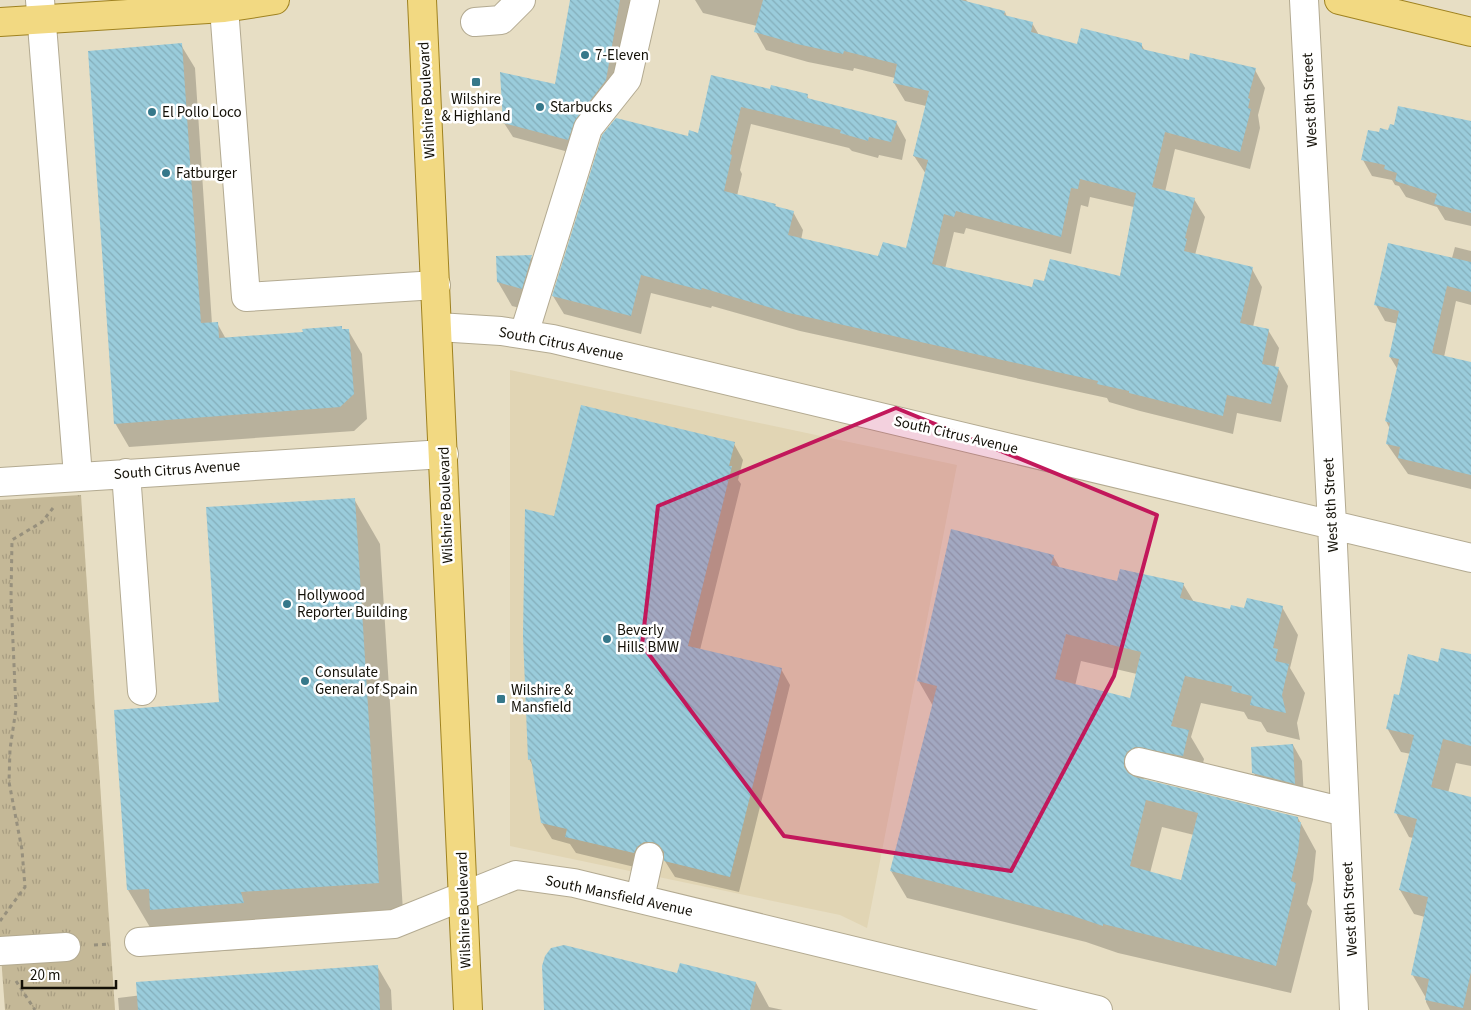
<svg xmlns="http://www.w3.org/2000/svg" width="1471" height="1010" font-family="'Source Sans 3',sans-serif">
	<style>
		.built { fill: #e1d5b4 }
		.grass { fill: url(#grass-tufts) }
		.shadow { fill: #0003; fill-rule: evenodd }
		.building { fill: url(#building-back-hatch); fill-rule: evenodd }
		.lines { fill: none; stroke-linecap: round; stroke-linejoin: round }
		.minor-casing { stroke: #b3aa91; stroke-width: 30 }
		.major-casing { stroke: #9f8220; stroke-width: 30 }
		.path { stroke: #97907d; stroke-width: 3; stroke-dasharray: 4 4; stroke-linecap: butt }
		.minor { stroke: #fff; stroke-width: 28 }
		.major { stroke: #f2d982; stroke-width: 28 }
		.marked { fill: #c2185b; fill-opacity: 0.2; stroke: #c2185b; stroke-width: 4; stroke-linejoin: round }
		.poi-dot { fill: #36788a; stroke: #fff; stroke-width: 2 }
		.labels { text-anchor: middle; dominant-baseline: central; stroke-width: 5; stroke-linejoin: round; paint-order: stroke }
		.poi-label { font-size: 15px; fill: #131007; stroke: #fff; text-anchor: start }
		.street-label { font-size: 15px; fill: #131007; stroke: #fff }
	</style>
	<defs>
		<pattern id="grass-tufts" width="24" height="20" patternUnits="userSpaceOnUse" patternTransform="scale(1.25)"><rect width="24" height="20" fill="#c4b897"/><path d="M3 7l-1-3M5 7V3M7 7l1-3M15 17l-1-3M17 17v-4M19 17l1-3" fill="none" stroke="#a89d81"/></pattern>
		<pattern id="building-back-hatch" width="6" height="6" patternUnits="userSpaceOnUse" patternTransform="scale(1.25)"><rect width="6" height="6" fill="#9accdb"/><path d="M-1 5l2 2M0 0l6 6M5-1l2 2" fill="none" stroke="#84aeba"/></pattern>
	</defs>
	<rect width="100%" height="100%" fill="#e7dec4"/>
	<!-- built -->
	<path class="built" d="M 510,370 L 957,465 L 867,928 L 840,915 L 510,846 Z"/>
	<!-- grass -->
	<path class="grass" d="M 81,495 L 115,1010 L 5,1010 L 0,943 L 0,500 Z"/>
	<!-- shadow -->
	<path class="shadow" d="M 571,0 L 630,0 L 613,95 L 576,154 L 513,137 L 504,123 L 556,86 Z
		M 695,0 L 966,0 L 969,3 L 1005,12 L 1007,17 L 1032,23 L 1039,35 L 1078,45 L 1141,44 L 1145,51 L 1190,62 L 1255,70 L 1265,88 L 1258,115 L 1260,128 L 1250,169 L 1175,149 L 1165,192 L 1194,199 L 1205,217 L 1195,255 L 1252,269 L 1262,287 L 1253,327 L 1268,330 L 1279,348 L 1275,367 L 1278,368 L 1288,386 L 1281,422 L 1237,413 L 1233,434 L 1140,411 L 1109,402 L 1107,398 L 800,331 L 712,306 L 711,308 L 651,293 L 641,334 L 564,314 L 553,296 L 689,138 L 699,134 L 712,77 L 771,91 L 807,95 L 809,100 L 896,122 L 906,140 L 902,160 L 879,155 L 878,158 L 852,151 L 849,148 L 751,124 L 740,170 L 742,174 L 737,196 L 775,205 L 777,208 L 793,212 L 803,230 L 801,240 L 878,258 L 907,250 L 926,174 L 914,156 L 926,106 L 905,101 L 894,83 L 895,78 L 854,68 L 853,71 L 808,62 L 766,50 L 756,32 L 757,26 L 703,13 ZM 1090,197 L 1134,207 L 1120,277 L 1045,283 L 1033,289 L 945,269 L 954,232 L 964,234 L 966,228 L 1071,254 L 1081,205 L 1088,207 Z
		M 181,45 L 195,68 L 212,324 L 217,323 L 226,339 L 304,333 L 341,328 L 343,331 L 348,330 L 362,354 L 367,419 L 354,431 L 129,447 L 115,423 Z
		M 1471,122 L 1471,226 L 1445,220 L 1437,207 L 1406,197 L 1399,186 L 1395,185 L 1392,180 L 1372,176 L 1363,160 L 1379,134 Z
		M 1455,247 L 1471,251 L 1471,305 L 1456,301 L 1444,357 L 1471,400 L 1471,489 L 1408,474 L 1387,444 L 1390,429 L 1386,421 L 1398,370 L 1390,357 L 1398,324 L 1385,321 L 1376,305 L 1452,258 Z
		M 531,257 L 545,280 L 535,312 L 512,306 L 498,282 Z
		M 734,444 L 743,460 L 738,480 L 741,484 L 700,650 L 781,669 L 790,685 L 739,892 L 675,877 L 663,858 L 653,858 L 643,869 L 576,853 L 570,844 L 552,839 L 542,823 L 533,766 L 529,759 L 555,518 Z
		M 354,499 L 380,544 L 404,927 L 266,936 L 269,948 L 177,954 L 166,934 L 154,934 L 128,890 L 220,703 Z
		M 1053,556 L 1060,568 L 1118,582 L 1183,584 L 1194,602 L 1231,610 L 1282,607 L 1298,635 L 1290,668 L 1305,693 L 1297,723 L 1300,740 L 1267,732 L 1261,722 L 1248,719 L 1244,712 L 1201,703 L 1191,737 L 1204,759 L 1198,784 L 1151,774 L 1142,780 L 1298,818 L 1316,851 L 1313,880 L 1307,904 L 1312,911 L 1291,993 L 1118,953 L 1086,942 L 907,898 L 891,871 L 933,706 L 918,680 ZM 1081,661 L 1137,674 L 1131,699 L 1075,686 ZM 1162,827 L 1194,835 L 1182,882 L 1150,873 Z
		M 1471,656 L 1471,766 L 1456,763 L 1448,793 L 1471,798 L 1471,1010 L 1430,1010 L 1426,1002 L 1426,998 L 1412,974 L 1425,917 L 1414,914 L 1400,890 L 1413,838 L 1409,837 L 1396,813 L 1411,754 L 1401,752 L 1387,728 L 1400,697 L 1438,663 Z
		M 1293,745 L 1302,761 L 1304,799 L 1263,789 L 1254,773 Z
		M 377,966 L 391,990 L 392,1010 L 119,1010 L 118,998 Z
		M 678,975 L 756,983 L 769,1007 L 783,1010 L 545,1010 Z"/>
	<!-- building -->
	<path class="building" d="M 570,0 L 620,0 L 606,80 L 576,119 L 568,140 L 503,123 L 500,72 L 555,84 Z
		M 763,0 L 961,0 L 1005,11 L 1004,15 L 1033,22 L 1031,32 L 1077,44 L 1081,28 L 1142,43 L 1142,49 L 1189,60 L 1190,53 L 1256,68 L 1248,98 L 1250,99 L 1248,108 L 1251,109 L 1240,152 L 1165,132 L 1152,187 L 1195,198 L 1185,238 L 1187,239 L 1184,251 L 1253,267 L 1240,323 L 1269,329 L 1262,364 L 1279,367 L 1271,404 L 1227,395 L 1223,416 L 1129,393 L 1129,391 L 1097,384 L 1098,381 L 789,313 L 702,288 L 701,290 L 641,275 L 631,316 L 552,296 L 602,135 L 616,118 L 688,136 L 689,130 L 698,133 L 711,75 L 770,89 L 771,85 L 808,94 L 807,98 L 897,121 L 891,142 L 869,137 L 868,141 L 840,133 L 841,130 L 741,107 L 730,154 L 732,155 L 724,191 L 776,204 L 775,206 L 794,211 L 788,235 L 878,256 L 883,242 L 906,248 L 928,160 L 913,156 L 929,91 L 893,83 L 897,64 L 844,51 L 843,54 L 797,44 L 754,32 ZM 1080,179 L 1136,193 L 1120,276 L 1050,259 L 1044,281 L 1034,279 L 1032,287 L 932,264 L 944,214 L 954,217 L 956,211 L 1061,237 L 1071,188 L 1078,189 Z
		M 182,43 L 201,323 L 218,322 L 219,338 L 303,332 L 302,329 L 342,326 L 342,329 L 349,329 L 354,394 L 340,407 L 114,424 L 88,51 Z
		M 1398,106 L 1471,121 L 1471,213 L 1434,204 L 1437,194 L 1395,181 L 1397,173 L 1384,169 L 1385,165 L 1361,160 L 1368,130 L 1379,132 L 1380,128 L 1388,130 L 1390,124 L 1394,125 Z
		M 1388,243 L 1471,262 L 1471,292 L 1447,286 L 1432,353 L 1471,362 L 1471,475 L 1398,458 L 1400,447 L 1386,444 L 1390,423 L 1385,421 L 1399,359 L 1389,357 L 1399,311 L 1374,305 Z
		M 532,255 L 522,289 L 497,282 L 496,256 Z
		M 581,405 L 735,442 L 729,466 L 732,466 L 688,646 L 782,668 L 730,877 L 664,861 L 664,852 L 659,845 L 653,842 L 644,842 L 637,847 L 634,853 L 565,837 L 567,829 L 541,823 L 531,759 L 528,760 L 523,636 L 525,509 L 554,516 Z
		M 355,498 L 379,883 L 241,892 L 244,903 L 150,910 L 149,889 L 127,890 L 114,710 L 219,702 L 206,507 Z
		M 951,529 L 1054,555 L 1051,565 L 1117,581 L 1120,569 L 1184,583 L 1180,598 L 1230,609 L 1231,605 L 1244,608 L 1247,598 L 1283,606 L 1273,648 L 1278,649 L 1275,661 L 1289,664 L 1282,695 L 1286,713 L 1250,705 L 1252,696 L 1231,691 L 1232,686 L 1185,676 L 1171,726 L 1189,730 L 1183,756 L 1135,747 L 1127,752 L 1124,759 L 1124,767 L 1128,773 L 1135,777 L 1298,817 L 1298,822 L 1301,822 L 1298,851 L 1291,881 L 1296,883 L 1276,966 L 1103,924 L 1103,926 L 1070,915 L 890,871 L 937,686 L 917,681 ZM 1066,634 L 1141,652 L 1130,698 L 1055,679 ZM 1146,800 L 1198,813 L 1181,880 L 1130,866 Z
		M 1441,648 L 1471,654 L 1471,746 L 1443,739 L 1431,787 L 1471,797 L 1471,972 L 1463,1008 L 1425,1000 L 1429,979 L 1411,975 L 1428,897 L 1399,890 L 1417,819 L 1394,813 L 1414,735 L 1386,729 L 1394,694 L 1399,695 L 1408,654 L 1438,662 Z
		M 1293,744 L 1295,784 L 1252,773 L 1251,747 Z
		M 564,945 L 677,973 L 680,963 L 756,982 L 750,1010 L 544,1010 L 542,966 L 545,956 L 551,948 Z
		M 378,965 L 380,1010 L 138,1010 L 136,982 Z"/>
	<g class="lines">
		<defs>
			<path id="minor" d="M 40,0 L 78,476
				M 1304,0 L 1332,524 L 1354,1010
				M 224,8 L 246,297 L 436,285
				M 475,22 L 501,20 L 521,0
				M 438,327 L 501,331 L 553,339 L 1471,558
				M 524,334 L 588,128 L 627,79 L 645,0
				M 126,473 L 142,691
				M 0,482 L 444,454
				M 1139,762 L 1345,812
				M 640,898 L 649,857
				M 139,942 L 394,924 L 516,875 L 574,883 L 1098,1010
				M 0,951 L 66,947"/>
			<path id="major" d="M 422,0 L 468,1010
				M 1339,0 L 1471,32
				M 0,22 L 224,8 L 275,0"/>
		</defs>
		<!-- minor casing -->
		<use href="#minor" class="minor-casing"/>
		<!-- major casing -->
		<use href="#major" class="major-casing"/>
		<!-- path -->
		<path class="path" d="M 0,921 L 25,887 L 22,850 L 9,782 L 10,749 L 16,709 L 11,598 L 12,540 L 42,522 L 53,508
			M 94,945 L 110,944
			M 16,981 L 35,1010"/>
		<!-- minor -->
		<use href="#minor" class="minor"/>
		<!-- major -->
		<use href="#major" class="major"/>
	</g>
	<!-- marked area -->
	<path class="marked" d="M 896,408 L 1157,515 L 1114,676 L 1011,871 L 784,836 L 642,645 L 658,506 Z"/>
	<!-- markers -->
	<g class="poi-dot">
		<circle cx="585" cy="55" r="5"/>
		<rect x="471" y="77" width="10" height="10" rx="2.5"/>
		<circle cx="540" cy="107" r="5"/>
		<circle cx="152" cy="112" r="5"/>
		<circle cx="166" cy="173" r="5"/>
		<circle cx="287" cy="604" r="5"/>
		<circle cx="607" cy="639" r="5"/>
		<circle cx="305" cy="681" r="5"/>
		<rect x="496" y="694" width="10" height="10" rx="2.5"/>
	</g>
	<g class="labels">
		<!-- poi labels -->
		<g class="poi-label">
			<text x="595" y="55">7-Eleven</text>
			<text x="476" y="99" text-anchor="middle">Wilshire<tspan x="476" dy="17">&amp; Highland</tspan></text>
			<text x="550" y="107">Starbucks</text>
			<text x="162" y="112">El Pollo Loco</text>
			<text x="176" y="173">Fatburger</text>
			<text x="297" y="595">Hollywood<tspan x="297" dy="17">Reporter Building</tspan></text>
			<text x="617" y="630">Beverly<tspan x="617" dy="17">Hills BMW</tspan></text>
			<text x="315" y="672">Consulate<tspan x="315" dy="17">General of Spain</tspan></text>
			<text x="511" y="690">Wilshire &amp;<tspan x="511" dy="17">Mansfield</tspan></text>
		</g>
		<!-- street labels -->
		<g class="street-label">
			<text transform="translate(427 100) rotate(-93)">Wilshire Boulevard</text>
			<text transform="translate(1310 100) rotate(-93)">West 8th Street</text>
			<text transform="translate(561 344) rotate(11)">South Citrus Avenue</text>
			<text transform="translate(956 435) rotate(13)">South Citrus Avenue</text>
			<text transform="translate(177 470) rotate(-4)">South Citrus Avenue</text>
			<text transform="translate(446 505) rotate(-92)">Wilshire Boulevard</text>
			<text transform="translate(1331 505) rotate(-93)">West 8th Street</text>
			<text transform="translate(619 896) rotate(12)">South Mansfield Avenue</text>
			<text transform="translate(1350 909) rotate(-93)">West 8th Street</text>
			<text transform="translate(464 910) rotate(-92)">Wilshire Boulevard</text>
		</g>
	</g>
	<!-- scale -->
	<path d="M22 980v8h94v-8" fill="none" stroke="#131007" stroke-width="2.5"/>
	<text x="30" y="980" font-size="15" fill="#131007" stroke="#ffffff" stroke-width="4" paint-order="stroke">20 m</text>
</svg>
